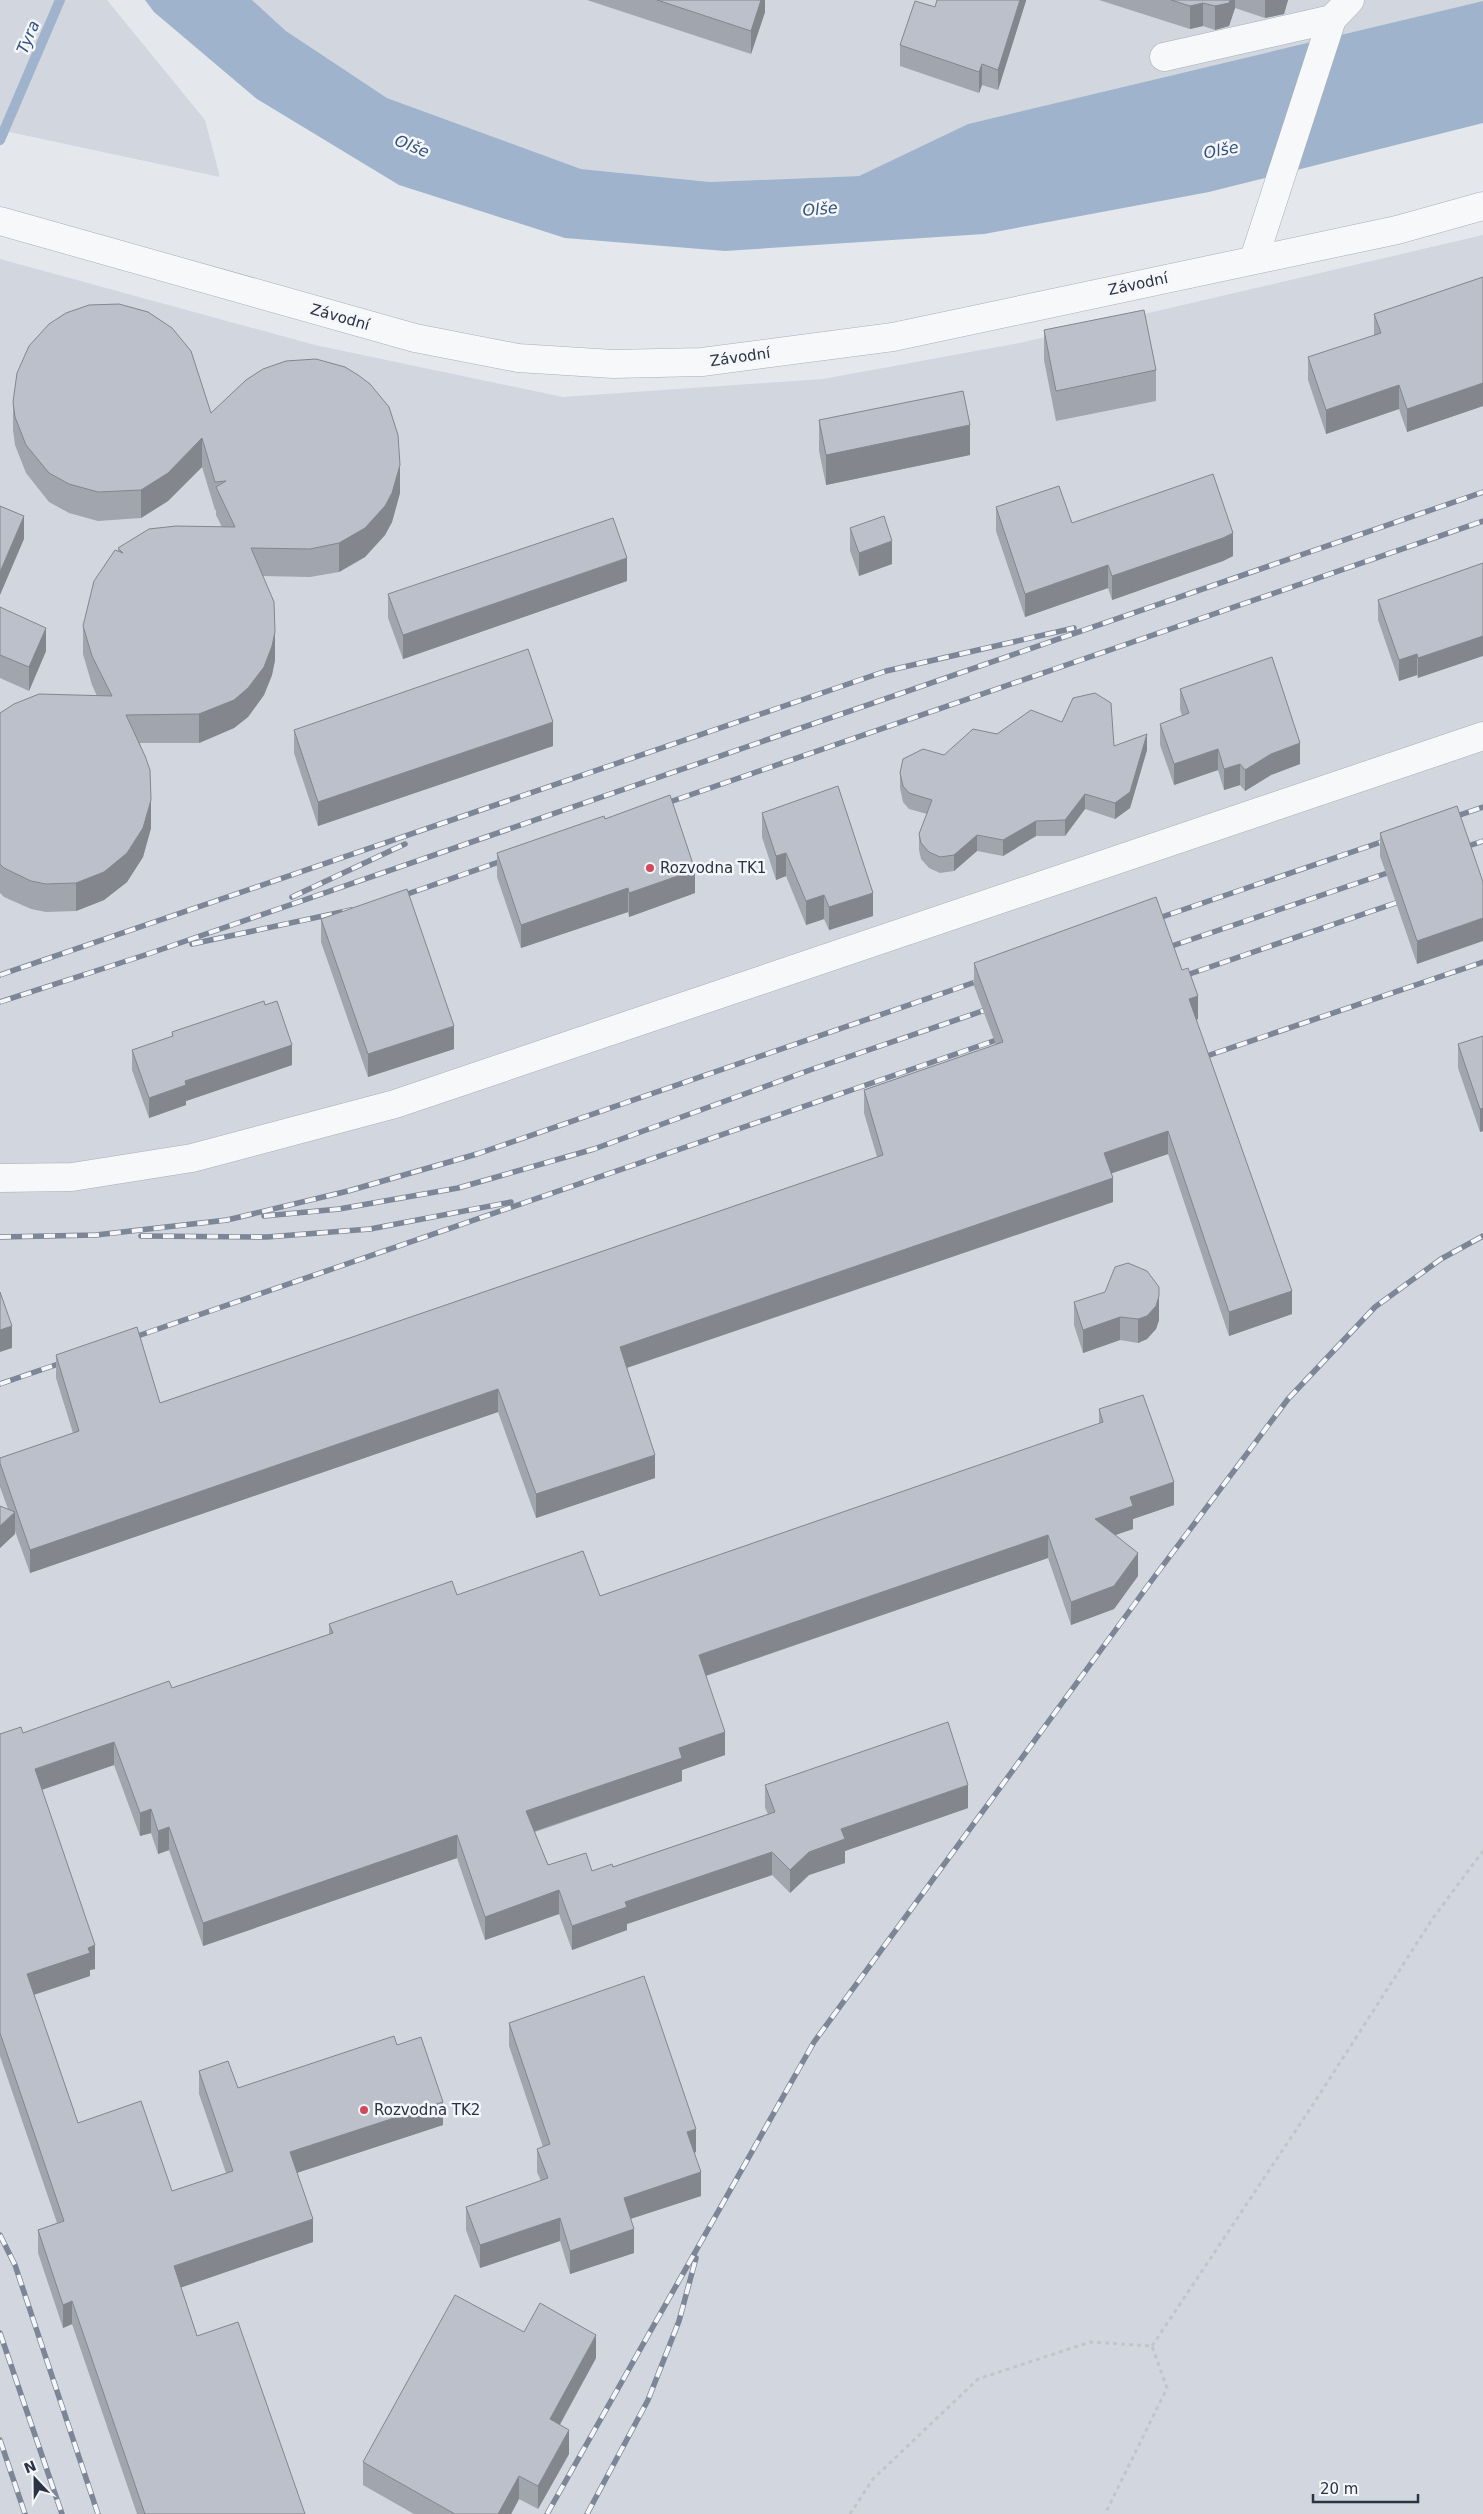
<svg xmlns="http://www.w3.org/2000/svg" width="1483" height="2514" font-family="'DejaVu Sans',sans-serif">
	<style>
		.built { fill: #d2d6de }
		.water { fill: #9fb4cc }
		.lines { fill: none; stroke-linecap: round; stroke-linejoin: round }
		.stream { stroke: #9fb4cc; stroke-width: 10 }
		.minor-casing { stroke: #a9aeb7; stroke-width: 29 }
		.path { stroke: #c2c5cb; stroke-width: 3; stroke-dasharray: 4 4; stroke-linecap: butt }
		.minor { stroke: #f7f8fa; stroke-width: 28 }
		.rail-casing { stroke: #7d8696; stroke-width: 5.5 }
		.rail { stroke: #f4f6f9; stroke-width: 4; stroke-dasharray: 11; stroke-linecap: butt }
		.wall { fill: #a1a5ae }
		.shaded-wall { fill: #83868d }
		.building { fill: #bbc0ca; stroke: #83868d }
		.poi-dot { fill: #d1495b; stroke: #f4f6f9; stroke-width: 2 }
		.labels { text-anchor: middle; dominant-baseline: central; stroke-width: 5; stroke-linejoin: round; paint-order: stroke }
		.street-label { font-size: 15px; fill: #2b3445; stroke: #f4f6f9 }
		.poi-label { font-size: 15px; fill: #2b3445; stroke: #f4f6f9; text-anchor: start }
		.water-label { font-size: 16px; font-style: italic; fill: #34527a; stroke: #f4f6f9 }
	</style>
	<rect width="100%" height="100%" fill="#e4e7ec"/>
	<!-- built -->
	<path class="built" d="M 0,0 L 107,0 L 205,120 L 220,177 L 0,130 Z
		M 252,0 L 1483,0 L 1483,1 L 968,124 L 859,176 L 710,182 L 581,169 L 387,98 L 286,31 Z
		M 1483,235 L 1483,2514 L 0,2514 L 0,259 L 315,345 L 563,397 L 823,379 L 1020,343 Z"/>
	<!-- water -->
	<path class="water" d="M 145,0 L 252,0 L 286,31 L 387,98 L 581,169 L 710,182 L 859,176 L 968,124 L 1483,1 L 1483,123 L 1209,192 L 984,234 L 725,251 L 565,238 L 399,185 L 257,99 L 154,12 Z"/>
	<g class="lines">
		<!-- stream -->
		<path class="stream" d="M 0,140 L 60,0"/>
		<defs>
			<path id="minor" d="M 1164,57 L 1332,19 L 1350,0
				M 0,221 L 415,338 L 518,358 L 613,364 L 702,362 L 893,337 L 1397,230 L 1483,206
				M 1254,259 L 1332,19
				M 0,1178 L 72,1177 L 192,1158 L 395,1104 L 1483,736"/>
		</defs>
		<!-- minor casing -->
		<use href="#minor" class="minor-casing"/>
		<!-- path -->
		<path class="path" d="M 1152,2346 L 1312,2106 L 1433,1918 L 1483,1851
			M 850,2514 L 873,2479 L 978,2379 L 1090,2342 L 1152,2346 L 1167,2388 L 1105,2514"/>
		<!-- minor -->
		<use href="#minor" class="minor"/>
		<defs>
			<path id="rail" d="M 658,806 L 1483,521
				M 1448,819 L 1483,807
				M 1456,850 L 1483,841
				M 292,897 L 405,844
				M 396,898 L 510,858
				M 1150,921 L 1393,838
				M 192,944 L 351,910
				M 1160,950 L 1399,869
				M 0,975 L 886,671 L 1074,628
				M 1178,978 L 1410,898
				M 0,1002 L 148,954 L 1483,492
				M 1195,1060 L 1483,962
				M 264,1216 L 339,1209 L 458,1188 L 594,1149 L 810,1070 L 997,1006
				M 141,1236 L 267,1237 L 370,1229 L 511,1202
				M 0,1237 L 96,1235 L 227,1220 L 348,1191 L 477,1154 L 987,978
				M 126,1340 L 1008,1036
				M 0,1384 L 70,1360
				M 0,2235 L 15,2265 L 98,2514
				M 0,2333 L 62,2514
				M 0,2440 L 25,2514
				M 547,2514 L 814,2042 L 1155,1576 L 1288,1399 L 1375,1307 L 1441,1259 L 1483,1236
				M 587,2514 L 648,2400 L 679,2321 L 696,2258"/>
		</defs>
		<!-- rail casing -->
		<use href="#rail" class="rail-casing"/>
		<!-- rail -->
		<use href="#rail" class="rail"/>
	</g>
	<!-- wall -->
	<path class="wall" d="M 587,0 L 765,0 L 765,12 L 751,54 Z
		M 1026,0 L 998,90 L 982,85 L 979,93 L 900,66 L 900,45 L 935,7 Z
		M 1099,0 L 1288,0 L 1284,14 L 1265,18 L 1235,8 L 1229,26 L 1215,30 L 1203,26 L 1190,29 Z
		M 1483,277 L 1483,406 L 1407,432 L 1399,409 L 1326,434 L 1308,380 L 1308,357 L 1374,336 L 1374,314 Z
		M 1044,330 L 1156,370 L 1156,401 L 1056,421 L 1044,360 Z
		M 13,402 L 211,413 L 400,493 L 392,522 L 385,535 L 365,557 L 339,572 L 310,577 L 263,576 L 275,660 L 272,675 L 264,695 L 248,717 L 234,728 L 199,743 L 140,743 L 151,828 L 143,857 L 127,882 L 104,900 L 76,911 L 46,912 L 31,909 L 4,897 L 0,893 L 0,713 L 97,696 L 92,685 L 83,654 L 83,626 L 118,551 L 118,548 L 222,527 L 216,515 L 216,510 L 215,510 L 202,467 L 168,501 L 141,518 L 98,521 L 69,513 L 49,502 L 26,473 L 15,445 L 13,430 Z
		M 819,420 L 970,455 L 826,485 L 819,451 Z
		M 996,507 L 1072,523 L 1233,556 L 1223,561 L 1112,600 L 1108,588 L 1025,617 L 996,531 Z
		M 850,528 L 892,564 L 859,576 L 850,551 Z
		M 1483,563 L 1418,678 L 1417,675 L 1399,681 L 1378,620 L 1378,600 Z
		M 627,581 L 403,659 L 388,618 L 388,594 Z
		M 0,607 L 46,651 L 29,691 L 0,678 Z
		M 1180,689 L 1300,764 L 1271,775 L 1245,791 L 1240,785 L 1224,790 L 1218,770 L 1174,785 L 1160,745 L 1160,724 L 1182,716 L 1180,709 Z
		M 294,730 L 553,746 L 318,826 L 294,753 Z
		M 997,734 L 1147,750 L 1130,808 L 1115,819 L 1085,809 L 1065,836 L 1036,836 L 1003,856 L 977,851 L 954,871 L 940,873 L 929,868 L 921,859 L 919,850 L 919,834 L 927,814 L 909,809 L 903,802 L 900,788 L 900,773 Z
		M 1457,806 L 1417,964 L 1380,856 L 1380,833 Z
		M 762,813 L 873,916 L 829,930 L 824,919 L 806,925 L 786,876 L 776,880 L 762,837 Z
		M 605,819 L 695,893 L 629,917 L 628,912 L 521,948 L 497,877 L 497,853 Z
		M 321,919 L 454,1049 L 368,1077 L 321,942 Z
		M 974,963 L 1198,1019 L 1196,1020 L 1292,1314 L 1229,1336 L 1168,1154 L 1111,1173 L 1113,1202 L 627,1368 L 655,1478 L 536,1518 L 498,1412 L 30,1573 L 15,1531 L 15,1534 L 0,1548 L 0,1506 L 8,1509 L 0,1487 L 0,1458 L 73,1433 L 56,1378 L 56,1355 L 160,1403 L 877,1157 L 864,1113 L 864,1090 L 996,1045 L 974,986 Z
		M 265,1005 L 292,1065 L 186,1101 L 186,1105 L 149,1118 L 132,1070 L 132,1050 L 172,1037 L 172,1032 Z
		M 1483,1036 L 1483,1131 L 1480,1132 L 1458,1068 L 1458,1044 Z
		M 1074,1302 L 1159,1320 L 1156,1329 L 1147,1339 L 1138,1343 L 1120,1340 L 1083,1353 L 1074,1325 Z
		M 1099,1409 L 1174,1505 L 1133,1519 L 1133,1529 L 1115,1535 L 1138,1576 L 1114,1609 L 1071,1625 L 1048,1558 L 706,1676 L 725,1755 L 682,1770 L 682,1781 L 535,1832 L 548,1865 L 592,1871 L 613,1867 L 768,1814 L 765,1808 L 765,1785 L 968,1808 L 845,1851 L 845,1863 L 809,1875 L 790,1893 L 772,1875 L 627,1924 L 627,1930 L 572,1950 L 559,1914 L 485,1940 L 457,1858 L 203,1946 L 169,1850 L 158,1854 L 151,1833 L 140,1836 L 114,1765 L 42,1790 L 95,1969 L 90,1970 L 90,1976 L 34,1995 L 78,2123 L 172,2191 L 226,2173 L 199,2094 L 199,2071 L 238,2088 L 397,2045 L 443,2125 L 297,2173 L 313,2242 L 181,2287 L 197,2336 L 305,2514 L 137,2514 L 72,2324 L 63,2328 L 38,2253 L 38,2230 L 57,2223 L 0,2056 L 0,1734 L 23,1733 L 172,1688 L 329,1634 L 329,1624 L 457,1595 L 600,1596 L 1099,1424 Z
		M 509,2023 L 696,2152 L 694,2153 L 701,2196 L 630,2219 L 634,2253 L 570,2274 L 560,2241 L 480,2268 L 466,2230 L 466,2207 L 541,2181 L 537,2172 L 537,2149 L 543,2147 L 509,2046 Z
		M 524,2332 L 596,2358 L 560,2425 L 569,2454 L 538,2509 L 519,2499 L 511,2514 L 414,2514 L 363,2485 L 363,2462 Z"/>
	<!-- shaded-wall -->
	<path class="shaded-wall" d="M 761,0 L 765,0 L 765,12 L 751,54 L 751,31 Z
		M 1020,0 L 1026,0 L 1026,1 L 998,90 L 998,70 Z
		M 1230,0 L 1235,0 L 1235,8 L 1229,26 L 1215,30 L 1215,6 Z
		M 1265,0 L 1288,0 L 1284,14 L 1265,18 Z
		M 1203,3 L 1203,26 L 1190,29 L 1190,6 Z
		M 982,64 L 982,85 L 979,93 L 979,72 Z
		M 1483,383 L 1483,406 L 1407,432 L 1407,409 Z
		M 1399,385 L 1399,409 L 1326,434 L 1326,410 Z
		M 970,425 L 970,455 L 826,485 L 826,455 Z
		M 202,438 L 202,467 L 168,501 L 141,518 L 141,490 Z
		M 400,465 L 400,493 L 392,522 L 385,535 L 365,557 L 339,572 L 339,543 Z
		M 24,516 L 24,539 L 0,595 L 0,572 Z
		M 1233,533 L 1233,556 L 1223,561 L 1112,600 L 1112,576 Z
		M 892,541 L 892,564 L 859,576 L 859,553 Z
		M 627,558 L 627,581 L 403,659 L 403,635 Z
		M 1108,565 L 1108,588 L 1025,617 L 1025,594 Z
		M 46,628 L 46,651 L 29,691 L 29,667 Z
		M 275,632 L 275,660 L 272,675 L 264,695 L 248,717 L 234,728 L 199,743 L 199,714 Z
		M 1483,636 L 1483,656 L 1418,678 L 1418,658 Z
		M 1417,654 L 1417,675 L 1399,681 L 1399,660 Z
		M 553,722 L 553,746 L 318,826 L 318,802 Z
		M 1147,734 L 1147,750 L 1130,808 L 1115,819 L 1115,803 Z
		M 1300,743 L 1300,764 L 1271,775 L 1245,791 L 1245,770 L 1271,754 Z
		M 1218,749 L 1218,770 L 1174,785 L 1174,764 Z
		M 1240,764 L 1240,785 L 1224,790 L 1224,769 Z
		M 1085,794 L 1085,809 L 1065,836 L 1065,820 Z
		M 151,800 L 151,828 L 143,857 L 127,882 L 104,900 L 76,911 L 76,883 Z
		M 1036,821 L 1036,836 L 1003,856 L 1003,840 Z
		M 977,835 L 977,851 L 954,871 L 954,855 Z
		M 786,853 L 786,876 L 776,880 L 776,856 Z
		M 695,870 L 695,893 L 629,917 L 629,893 Z
		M 628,888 L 628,912 L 521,948 L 521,925 Z
		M 873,893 L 873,916 L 829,930 L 829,907 Z
		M 824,895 L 824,919 L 806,925 L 806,901 Z
		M 1483,918 L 1483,941 L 1417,964 L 1417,941 Z
		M 1198,996 L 1198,1019 L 1189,1023 L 1189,999 Z
		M 454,1026 L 454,1049 L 368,1077 L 368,1054 Z
		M 292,1045 L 292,1065 L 186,1101 L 186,1105 L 149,1118 L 149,1098 L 185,1081 Z
		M 1483,1108 L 1483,1131 L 1480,1132 L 1480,1109 Z
		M 1168,1131 L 1168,1154 L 1104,1176 L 1104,1153 Z
		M 1113,1178 L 1113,1202 L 620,1370 L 620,1347 Z
		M 1292,1291 L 1292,1314 L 1229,1336 L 1229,1312 Z
		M 1159,1296 L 1159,1320 L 1156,1329 L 1147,1339 L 1138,1343 L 1138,1319 Z
		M 1120,1317 L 1120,1340 L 1083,1353 L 1083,1330 Z
		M 12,1326 L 12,1348 L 0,1352 L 0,1330 Z
		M 498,1389 L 498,1412 L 30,1573 L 30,1550 Z
		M 655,1455 L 655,1478 L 536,1518 L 536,1494 Z
		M 1174,1482 L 1174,1505 L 1133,1519 L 1133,1529 L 1095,1542 L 1095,1519 L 1130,1497 Z
		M 15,1512 L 15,1534 L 0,1548 L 0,1526 Z
		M 1048,1535 L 1048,1558 L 699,1678 L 699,1655 Z
		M 1138,1553 L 1138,1576 L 1114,1609 L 1071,1625 L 1071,1602 Z
		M 725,1732 L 725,1755 L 682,1770 L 682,1781 L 526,1834 L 526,1811 L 679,1748 Z
		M 114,1742 L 114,1765 L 35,1792 L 35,1769 Z
		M 968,1785 L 968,1808 L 845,1851 L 845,1863 L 809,1875 L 790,1893 L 790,1870 L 809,1852 L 841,1829 Z
		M 151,1809 L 151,1833 L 140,1836 L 140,1813 Z
		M 169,1827 L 169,1850 L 158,1854 L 158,1831 Z
		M 457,1835 L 457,1858 L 203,1946 L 203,1923 Z
		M 772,1852 L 772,1875 L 627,1924 L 627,1930 L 572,1950 L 572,1926 L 625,1902 Z
		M 559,1890 L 559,1914 L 485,1940 L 485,1917 Z
		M 95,1945 L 95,1969 L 90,1970 L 90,1976 L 27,1997 L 27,1974 L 88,1948 Z
		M 443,2102 L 443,2125 L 290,2175 L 290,2152 Z
		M 696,2129 L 696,2152 L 687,2155 L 687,2132 Z
		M 701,2172 L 701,2196 L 624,2221 L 624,2198 Z
		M 560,2218 L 560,2241 L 480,2268 L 480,2245 Z
		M 313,2219 L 313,2242 L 174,2290 L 174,2266 Z
		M 634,2229 L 634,2253 L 570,2274 L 570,2251 Z
		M 72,2301 L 72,2324 L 63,2328 L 63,2305 Z
		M 596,2335 L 596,2358 L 550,2442 L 550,2419 Z
		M 569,2430 L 569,2454 L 538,2509 L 538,2486 Z
		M 519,2476 L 519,2499 L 511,2514 L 498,2514 Z"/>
	<!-- building -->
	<path class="building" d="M 657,0 L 761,0 L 751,31 Z
		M 937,0 L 1020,0 L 998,70 L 982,64 L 979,72 L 900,45 L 915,1 L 935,7 Z
		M 1171,0 L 1230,0 L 1229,3 L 1215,6 L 1203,3 L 1190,6 Z
		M 1483,277 L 1483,383 L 1407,409 L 1399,385 L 1326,410 L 1308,357 L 1381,333 L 1374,314 Z
		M 119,304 L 148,312 L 172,328 L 191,351 L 211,413 L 246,380 L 263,369 L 286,361 L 316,359 L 345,367 L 358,375 L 370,384 L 389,407 L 398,435 L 400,465 L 392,493 L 385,506 L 365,528 L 339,543 L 310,549 L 251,548 L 274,602 L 275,632 L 272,646 L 264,667 L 248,688 L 234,700 L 199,714 L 126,715 L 145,756 L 150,770 L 151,800 L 143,828 L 127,853 L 104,872 L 76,883 L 46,884 L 31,881 L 4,868 L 0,864 L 0,713 L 14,704 L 39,694 L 112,696 L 92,656 L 83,626 L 94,581 L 115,550 L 123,553 L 118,548 L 149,529 L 176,526 L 235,527 L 216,487 L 226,481 L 215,482 L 202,438 L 168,473 L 141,490 L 98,492 L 69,484 L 49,473 L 26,445 L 15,417 L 13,402 L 17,373 L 29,346 L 49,324 L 66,313 L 89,305 Z
		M 1144,310 L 1156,370 L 1056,391 L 1044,330 Z
		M 963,391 L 970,425 L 826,455 L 819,420 Z
		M 1213,474 L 1233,533 L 1223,538 L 1112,576 L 1108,565 L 1025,594 L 996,507 L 1059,486 L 1072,523 Z
		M 0,506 L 24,516 L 0,572 Z
		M 884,516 L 892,541 L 859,553 L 850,528 Z
		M 613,518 L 627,558 L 403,635 L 388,594 Z
		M 1483,563 L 1483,636 L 1418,658 L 1417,654 L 1399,660 L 1378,600 Z
		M 0,607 L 46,628 L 29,667 L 0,655 Z
		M 528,649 L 553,722 L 318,802 L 294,730 Z
		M 1272,657 L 1300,743 L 1271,754 L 1245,770 L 1240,764 L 1224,769 L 1218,749 L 1174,764 L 1160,724 L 1189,713 L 1180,689 Z
		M 1095,693 L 1111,703 L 1114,746 L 1147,734 L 1130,792 L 1115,803 L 1085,794 L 1065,820 L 1036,821 L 1003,840 L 977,835 L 954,855 L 940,857 L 929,852 L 921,843 L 919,834 L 932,800 L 909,793 L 903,786 L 900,773 L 903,759 L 923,749 L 944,755 L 973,729 L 997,734 L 1031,710 L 1062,722 L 1073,698 Z
		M 838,786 L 873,893 L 829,907 L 824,895 L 806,901 L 786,853 L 776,856 L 762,813 Z
		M 670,795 L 695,870 L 629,893 L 628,888 L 521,925 L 497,853 L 604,816 L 605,819 Z
		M 1457,806 L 1483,882 L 1483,918 L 1417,941 L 1380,833 Z
		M 407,889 L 454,1026 L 368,1054 L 321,919 Z
		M 1156,897 L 1182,970 L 1188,968 L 1198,996 L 1189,999 L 1292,1291 L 1229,1312 L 1168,1131 L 1104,1153 L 1113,1178 L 620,1347 L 655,1455 L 536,1494 L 498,1389 L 30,1550 L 0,1463 L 0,1458 L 79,1431 L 56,1355 L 137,1327 L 160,1403 L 883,1155 L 864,1090 L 1003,1042 L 974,963 Z
		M 264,1001 L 265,1005 L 277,1001 L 292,1045 L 185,1081 L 186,1085 L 149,1098 L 132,1050 L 173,1036 L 172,1032 Z
		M 1483,1036 L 1483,1108 L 1480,1109 L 1458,1044 Z
		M 1128,1263 L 1147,1271 L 1159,1287 L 1159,1296 L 1156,1306 L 1147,1316 L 1138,1319 L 1120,1317 L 1083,1330 L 1074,1302 L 1105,1292 L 1115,1267 Z
		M 0,1292 L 12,1326 L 0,1330 Z
		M 1143,1395 L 1174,1482 L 1130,1497 L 1133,1506 L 1095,1519 L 1138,1553 L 1114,1586 L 1071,1602 L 1048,1535 L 699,1655 L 725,1732 L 679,1748 L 682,1758 L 526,1811 L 548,1865 L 586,1853 L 592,1871 L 612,1864 L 613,1867 L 775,1812 L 765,1785 L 948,1722 L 968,1785 L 841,1829 L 845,1839 L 809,1852 L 790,1870 L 772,1852 L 625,1902 L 627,1907 L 572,1926 L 559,1890 L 485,1917 L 457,1835 L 203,1923 L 169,1827 L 158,1831 L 151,1809 L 140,1813 L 114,1742 L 35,1769 L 95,1945 L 88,1948 L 90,1953 L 27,1974 L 78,2123 L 141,2101 L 172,2191 L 233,2171 L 199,2071 L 228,2061 L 238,2088 L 394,2036 L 397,2045 L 421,2037 L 443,2102 L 290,2152 L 313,2219 L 174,2266 L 197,2336 L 238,2322 L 305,2514 L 145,2514 L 72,2301 L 63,2305 L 38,2230 L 64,2221 L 0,2033 L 0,1734 L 21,1727 L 23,1733 L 169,1681 L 172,1688 L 333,1633 L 329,1624 L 452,1581 L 457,1595 L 583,1551 L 600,1596 L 1103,1422 L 1099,1409 Z
		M 0,1506 L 15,1512 L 0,1526 Z
		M 644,1976 L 696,2129 L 687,2132 L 701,2172 L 624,2198 L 634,2229 L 570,2251 L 560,2218 L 480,2245 L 466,2207 L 548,2178 L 537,2149 L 550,2144 L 509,2023 Z
		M 455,2295 L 524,2332 L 540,2303 L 596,2335 L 550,2419 L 569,2430 L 538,2486 L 519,2476 L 498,2514 L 455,2514 L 363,2462 Z"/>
	<!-- markers -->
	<g class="poi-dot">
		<circle cx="650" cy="868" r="5"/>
		<circle cx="364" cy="2110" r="5"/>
	</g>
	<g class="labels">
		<!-- street labels -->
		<g class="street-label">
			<text transform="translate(1138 284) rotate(-12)">Závodní</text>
			<text transform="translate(340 317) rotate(16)">Závodní</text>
			<text transform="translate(740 357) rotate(-8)">Závodní</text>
		</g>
		<!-- poi labels -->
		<g class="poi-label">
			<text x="660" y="868">Rozvodna TK1</text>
			<text x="374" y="2110">Rozvodna TK2</text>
		</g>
		<!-- water labels -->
		<g class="water-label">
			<text transform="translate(28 37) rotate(-67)">Tyra</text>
			<text transform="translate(412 146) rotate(22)">Olše</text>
			<text transform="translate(1221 150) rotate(-11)">Olše</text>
			<text transform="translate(820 209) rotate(-5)">Olše</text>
		</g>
	</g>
	<!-- north arrow -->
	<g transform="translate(35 2479) rotate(338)" stroke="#f4f6f9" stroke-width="4" paint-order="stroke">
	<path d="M0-4L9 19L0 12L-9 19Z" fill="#2b3445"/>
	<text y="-8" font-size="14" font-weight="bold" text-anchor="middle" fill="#2b3445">N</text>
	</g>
	<!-- scale -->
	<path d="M1313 2494v8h105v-8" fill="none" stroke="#2b3445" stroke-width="2.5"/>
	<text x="1320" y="2494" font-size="15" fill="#2b3445" stroke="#f4f6f9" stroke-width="4" paint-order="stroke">20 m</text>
</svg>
